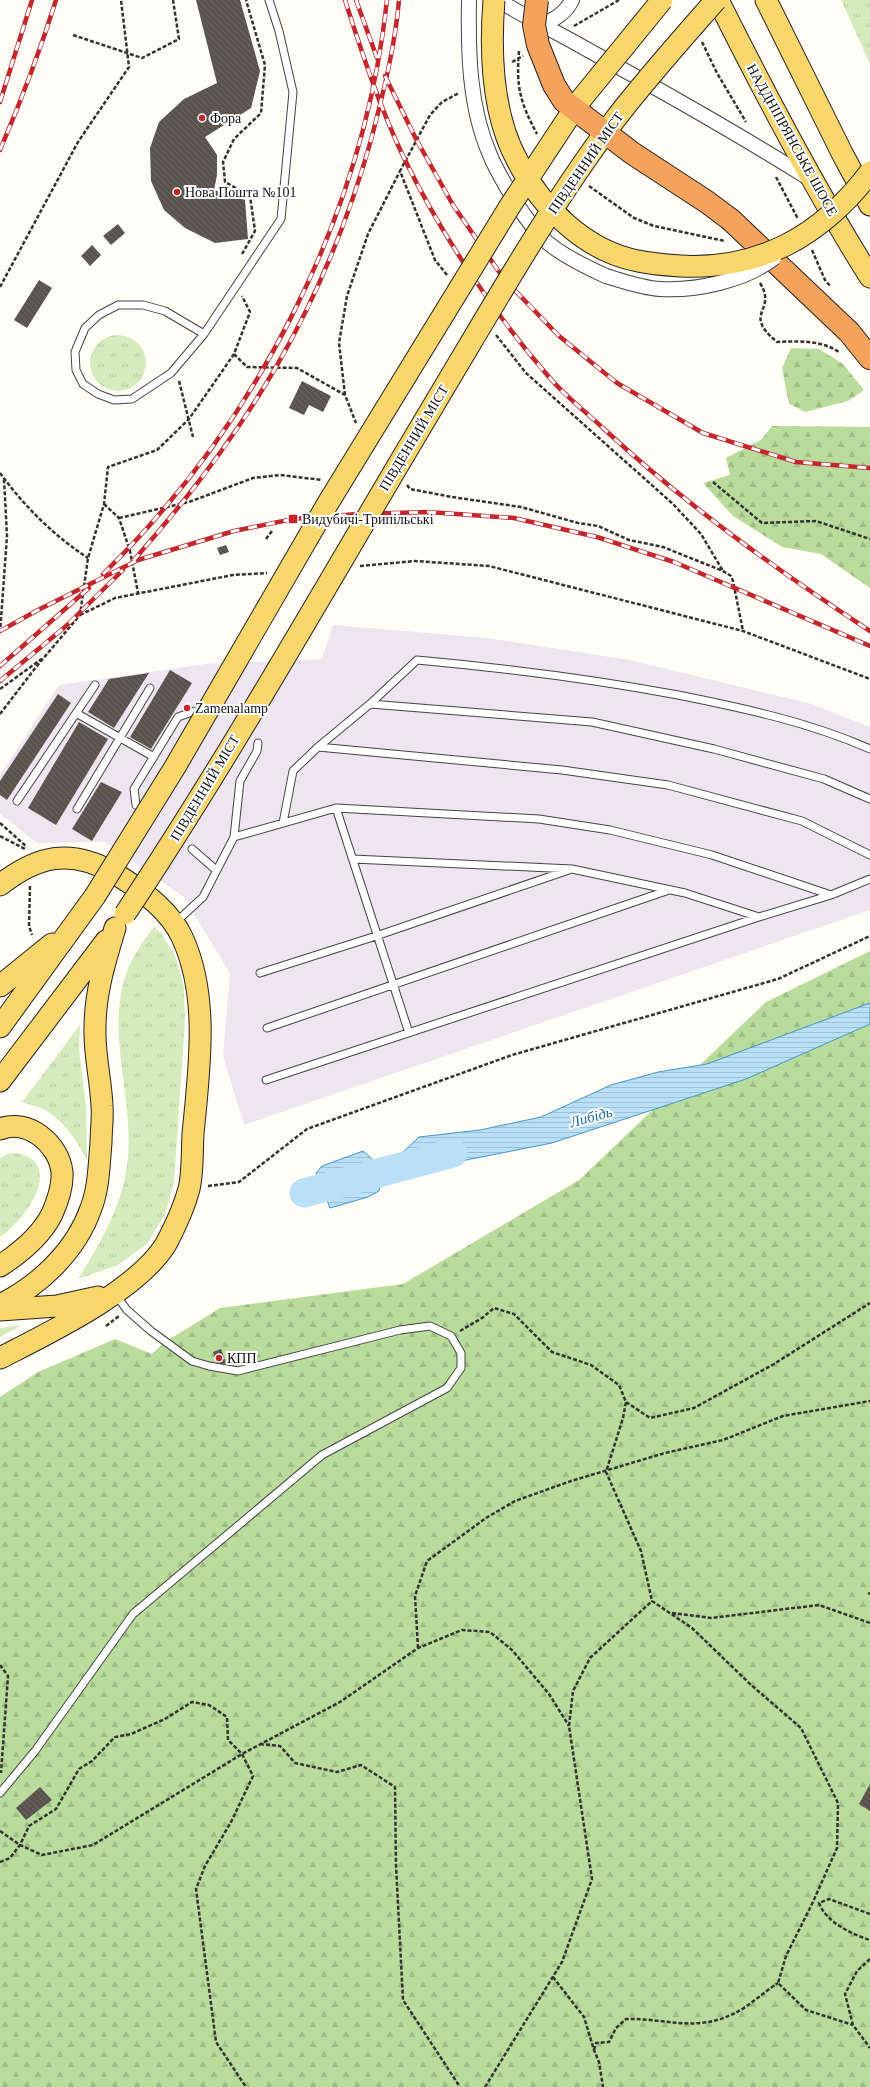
<svg xmlns="http://www.w3.org/2000/svg" width="870" height="2087" font-family="Georgia,serif">
	<style>
		.industrial { fill: #eee6ef }
		.grass { fill: url(#grass-tufts) }
		.forest { fill: url(#forest-firs) }
		.water { fill: url(#water-rules); stroke: #3f96cf }
		.lines { fill: none; stroke-linecap: round; stroke-linejoin: round }
		.river { stroke: #b9e0f7; stroke-width: 29 }
		.building { fill: url(#building-back-hatch) }
		.lane-casing { stroke: #444; stroke-width: 9 }
		.street-casing { stroke: #444; stroke-width: 16 }
		.primary-casing { stroke: #222; stroke-width: 23 }
		.highway-casing { stroke: #222; stroke-width: 24 }
		.path { stroke: #333; stroke-width: 2.5; stroke-dasharray: 4 2; stroke-linecap: butt }
		.lane { stroke: #fff; stroke-width: 7 }
		.street { stroke: #fff; stroke-width: 14 }
		.primary { stroke: #f9d66b; stroke-width: 21 }
		.highway { stroke: #f5a25d; stroke-width: 22 }
		.rail-casing { stroke: #c4262e; stroke-width: 4.5 }
		.rail { stroke: #fff; stroke-width: 3; stroke-dasharray: 9; stroke-linecap: butt }
		.street-bridge-casing { stroke: #444; stroke-width: 16; stroke-linecap: butt }
		.primary-bridge-casing { stroke: #222; stroke-width: 23; stroke-linecap: butt }
		.highway-bridge-casing { stroke: #222; stroke-width: 24; stroke-linecap: butt }
		.street-bridge { stroke: #fff; stroke-width: 14 }
		.primary-bridge { stroke: #f9d66b; stroke-width: 21 }
		.highway-bridge { stroke: #f5a25d; stroke-width: 22 }
		.poi-dot { fill: #c4262e; stroke: #fff; stroke-width: 1.5 }
		.labels { text-anchor: middle; dominant-baseline: central; stroke-width: 4; stroke-linejoin: round; paint-order: stroke }
		.poi-label { font-size: 14px; fill: #111; stroke: #fff; text-anchor: start }
		.street-label { font-size: 14px; fill: #111; stroke: #fff }
		.water-label { font-size: 15px; font-style: italic; fill: #1768a6; stroke: #fff }
	</style>
	<defs>
		<pattern id="grass-tufts" width="24" height="20" patternUnits="userSpaceOnUse"><rect width="24" height="20" fill="#d5ebbd"/><path d="M3 7l-1-3M5 7V3M7 7l1-3M15 17l-1-3M17 17v-4M19 17l1-3" fill="none" stroke="#b6c8a1"/></pattern>
		<pattern id="forest-firs" width="22" height="20" patternUnits="userSpaceOnUse"><rect width="22" height="20" fill="#b9dc9c"/><path d="M5 1l3.5 6h-7zM16 11l3.5 6h-7z" fill="#9ebc85"/></pattern>
		<pattern id="water-rules" width="6" height="5" patternUnits="userSpaceOnUse"><rect width="6" height="5" fill="#b9e0f7"/><path d="M0 2.5h6" fill="none" stroke="#9ebfd3"/></pattern>
		<pattern id="building-back-hatch" width="6" height="6" patternUnits="userSpaceOnUse"><rect width="6" height="6" fill="#5a524d"/><path d="M-1 5l2 2M0 0l6 6M5-1l2 2" fill="none" stroke="#6d6662"/></pattern>
	</defs>
	<rect width="100%" height="100%" fill="#fffdf5"/>
	<!-- industrial -->
	<path class="industrial" d="M 333,625 L 487,638 L 630,660 L 812,704 L 870,727 L 870,910 L 244,1125 L 223,1056 L 230,974 L 184,897 L 104,842 L 37,843 L 0,814 L 0,775 L 59,685 L 205,664 L 322,659 Z"/>
	<!-- grass -->
	<path class="grass" d="M 841,0 L 870,0 L 870,64 Z
		M90 363a28 28 0 1 1 56 0a28 28 0 1 1-56 0Z
		M 154,927 L 161,933 L 175,955 L 184,987 L 185,1021 L 174,1183 L 165,1214 L 147,1244 L 118,1265 L 78,1279 C 100,1244 121,1208 127,1166 C 136,1103 105,1036 126,974 C 132,957 143,941 154,927 Z
		M 80,1025 L 79,1049 L 86,1107 L 87,1160 C 77,1141 65,1122 45,1110 C 39,1106 29,1105 22,1102 Z
		M 16,1153 C 67,1162 25,1221 0,1237 L 0,1158 L 7,1154 Z
		M 22,1325 L 0,1337 L 0,1328 Z"/>
	<!-- forest -->
	<path class="forest" d="M 791,348 L 819,349 L 843,364 L 864,390 L 848,401 L 805,412 L 789,404 L 782,368 Z
		M 772,426 L 870,427 L 870,588 L 821,554 L 782,547 L 733,516 L 703,483 L 730,475 L 726,458 L 761,440 Z
		M 870,951 L 870,2087 L 0,2087 L 0,1397 L 38,1372 L 115,1339 L 152,1354 L 165,1342 L 220,1308 L 403,1284 L 579,1180 L 766,1002 Z"/>
	<!-- water -->
	<path class="water" d="M 870,1003 L 870,1024 L 746,1079 L 552,1143 L 421,1169 L 402,1153 L 419,1137 L 480,1130 L 541,1117 L 611,1085 L 658,1072 L 707,1064 Z
		M 363,1151 C 377,1162 383,1173 379,1191 L 368,1197 L 330,1208 L 316,1173 L 322,1166 Z"/>
	<g class="lines">
		<!-- river -->
		<path class="river" d="M 304,1193 L 453,1153"/>
	</g>
	<!-- building -->
	<path class="building" d="M 196,0 L 240,0 L 260,71 L 251,108 L 205,137 L 217,155 L 217,175 L 214,190 L 245,200 L 248,239 L 215,243 L 185,228 L 164,210 L 151,181 L 150,148 L 159,122 L 184,99 L 217,83 Z
		M 118,224 L 125,233 L 111,245 L 103,236 Z
		M 92,245 L 101,255 L 90,266 L 81,256 Z
		M 39,280 L 52,288 L 27,328 L 14,320 Z
		M 302,381 L 331,396 L 323,412 L 309,405 L 304,415 L 289,408 Z
		M 226,545 L 229,552 L 220,555 L 217,548 Z
		M 170,670 L 192,683 L 151,749 L 130,737 Z
		M 149,673 L 114,728 L 88,712 L 109,679 Z
		M 58,694 L 71,703 L 7,800 L 0,795 L 0,781 Z
		M 79,722 L 108,739 L 56,825 L 28,808 Z
		M 101,782 L 122,792 L 92,841 L 72,829 Z
		M 221,1349 L 226,1363 L 218,1366 L 213,1352 Z
		M 870,1784 L 870,1811 L 859,1804 Z
		M 40,1787 L 52,1800 L 26,1820 L 16,1808 Z"/>
	<g class="lines">
		<defs>
			<path id="lane" d="M 204,334 L 165,311 L 143,305 L 118,305 L 99,315 L 85,328 L 75,352 L 76,370 L 83,384 L 98,394 L 114,400 L 132,399 L 171,373 L 204,334 L 281,219 L 293,92 L 279,31 L 269,0
				M 370,704 L 417,660 C 505,668 592,679 678,695 C 743,708 809,722 870,749
				M 76,713 L 154,757
				M 318,747 L 370,704 L 592,722 L 714,749 L 824,779 L 870,799
				M 17,801 L 95,685
				M 136,805 L 134,789 L 178,717 L 195,711
				M 336,808 L 409,1033
				M 77,809 L 150,688
				M 283,823 L 293,771 L 318,747 L 562,770 L 668,785 L 802,821 L 870,855
				M 234,837 L 336,808 L 539,819 L 610,830 L 712,855 L 831,895
				M 192,849 L 216,870
				M 353,859 L 572,869 L 685,893 L 759,917 L 831,895 L 870,879
				M 175,923 L 203,897 L 234,837 L 240,781 L 257,751 L 258,743
				M 260,973 L 376,936 L 569,870
				M 267,1028 L 669,890
				M 266,1080 L 759,917
				M 0,1793 L 35,1751 L 133,1614 L 322,1455 L 447,1388 L 461,1368 L 461,1353 L 451,1336 L 430,1326 L 400,1330 L 238,1371 L 209,1366 L 192,1361 L 151,1331 L 127,1310 L 116,1295"/>
			<path id="street" d="M 469,0 C 468,52 469,107 490,155 C 496,170 505,184 513,198 C 523,214 534,231 548,243 C 565,257 586,267 606,276
				M 498,0 C 525,17 553,30 581,46 C 658,89 735,132 810,179
				M 542,25 C 555,19 566,13 572,0"/>
			<path id="primary" d="M 718,0 C 765,94 814,188 870,277
				M 766,0 L 843,155 L 870,205
				M 0,885 C 37,856 70,848 112,872 C 138,887 169,909 182,937 C 210,997 199,1070 193,1134 C 192,1152 193,1172 189,1189 C 184,1208 175,1227 166,1244 C 137,1291 49,1333 0,1358
				M 0,986 L 52,944
				M 0,1027 L 95,896
				M 0,1081 L 106,941
				M 0,1129 C 28,1118 59,1144 62,1172 C 63,1185 57,1203 52,1214 C 41,1236 20,1253 0,1266
				M 0,1305 C 40,1285 76,1251 91,1208 C 99,1188 99,1164 101,1143 C 101,1131 103,1118 102,1106 C 101,1080 94,1054 95,1028 C 95,993 105,961 115,928
				M 0,1310 L 57,1306 L 98,1297"/>
			<path id="highway" d="M 731,220 L 849,332 L 870,358"/>
		</defs>
		<!-- lane casing -->
		<use href="#lane" class="lane-casing"/>
		<!-- street casing -->
		<use href="#street" class="street-casing"/>
		<!-- primary casing -->
		<use href="#primary" class="primary-casing"/>
		<!-- highway casing -->
		<use href="#highway" class="highway-casing"/>
		<!-- path -->
		<path class="path" d="M 574,26 L 619,0
			M 73,35 L 142,58 L 179,39 L 173,0
			M 702,42 L 717,73 L 746,122
			M 519,51 C 516,87 520,102 537,134
			M 512,62 L 523,56
			M 776,177 L 798,219
			M 589,186 L 634,218 L 654,226 L 725,241
			M 812,250 L 825,280 L 831,287
			M 242,254 L 255,231 L 250,196 L 225,182 L 223,162 L 234,139 L 261,113 L 265,65 L 246,0
			M 447,275 L 435,260 L 400,171 L 430,115 L 442,102 L 459,93
			M 760,283 C 778,312 741,312 777,342 C 798,341 821,340 839,352
			M 0,287 L 78,142 L 129,67 L 121,0
			M 496,335 L 526,373 L 673,504 L 701,534 L 723,571
			M 234,354 L 247,367 L 297,368 L 345,395 L 356,423
			M 179,381 L 193,437
			M 345,395 L 339,343 L 347,296 L 368,234 L 400,171
			M 0,473 C 24,506 54,536 88,558
			M 713,482 L 762,523 L 816,521 L 870,539
			M 407,485 L 410,489 L 452,497 L 521,507 L 578,523 L 598,526 L 629,540 L 663,547 L 723,571 L 731,576 L 733,581 L 743,631
			M 104,504 L 119,518 L 130,551 L 138,593
			M 119,518 L 189,502 L 253,478 L 280,475 L 322,480
			M 266,539 L 272,531
			M 360,566 L 415,561 L 489,566 L 743,631 L 870,679
			M 80,615 L 115,598 L 233,575 L 267,573
			M 0,633 L 7,536 L 4,479
			M 0,689 L 43,658
			M 0,714 L 36,667 L 80,615 L 88,558 L 104,504 L 108,467 L 157,450 L 189,419 L 234,354 L 250,312 L 242,296
			M 0,823 L 27,847
			M 0,836 L 25,849
			M 30,886 L 29,926 L 32,935
			M 208,1186 L 239,1182 L 307,1129 L 512,1055 L 778,979 L 870,936
			M 106,1326 L 119,1316
			M 460,1331 L 482,1318 L 494,1308 L 514,1314 L 552,1352 L 591,1365 L 619,1385 L 626,1402 L 623,1418 L 606,1472 L 641,1551 L 652,1601 L 692,1628 L 750,1684 L 801,1728 L 838,1803 L 837,1848 L 812,1904 L 786,1956 L 778,1983 L 806,2010 L 853,2025
			M 626,1402 L 650,1418 L 694,1408 L 774,1364 L 870,1303
			M 868,1593 L 870,1594
			M 672,1613 L 711,1618 L 819,1605 L 870,1623
			M 418,1648 L 415,1596 L 427,1561 L 486,1518 L 515,1501 L 571,1481 L 665,1453 L 723,1440 L 783,1416 L 870,1401
			M 0,1665 L 8,1676 L 1,1773
			M 260,1744 L 280,1746 L 295,1763 L 337,1772 L 361,1765 L 395,1787 L 396,1866 L 403,2000 L 460,2087
			M 0,1831 L 20,1845 L 42,1855 L 93,1845 L 242,1754 L 340,1702 L 418,1648 L 462,1630 L 490,1632 L 512,1650 L 549,1694 L 569,1726
			M 0,1862 L 10,1858 L 20,1845 L 29,1826 L 56,1809 L 79,1769 L 92,1761 L 115,1737 L 131,1734 L 165,1719 L 192,1702 L 209,1705 L 227,1717 L 228,1740 L 242,1754 L 253,1776 L 231,1822 L 205,1866 L 196,1889 L 216,2042 L 246,2087
			M 870,1914 L 829,1899 L 819,1903 C 826,1922 851,1934 870,1940
			M 870,1959 L 857,1971 L 845,1994 L 853,2025 L 870,2048
			M 553,1977 L 584,2017 L 594,2050 L 599,2062 L 603,2087
			M 594,2050 L 596,2043 L 609,2042 L 616,2028 L 626,2019 C 667,2018 695,2033 735,2013 C 748,2007 764,1992 778,1983
			M 485,2087 L 562,1962 L 592,1879 L 569,1726 L 573,1691 L 590,1658 L 652,1601"/>
		<!-- lane -->
		<use href="#lane" class="lane"/>
		<!-- street -->
		<use href="#street" class="street"/>
		<!-- primary -->
		<use href="#primary" class="primary"/>
		<!-- highway -->
		<use href="#highway" class="highway"/>
		<defs>
			<path id="rail" d="M 345,0 C 362,53 380,108 404,158 C 441,234 494,314 549,377 C 565,396 586,412 604,429 C 686,505 777,570 870,631
				M 356,0 L 377,58
				M 385,76 L 416,139 L 453,205 L 504,279 L 559,336 L 617,383 L 703,433 L 796,462 L 870,468
				M 0,102 L 32,0
				M 0,150 C 21,101 40,51 56,0
				M 133,561 C 248,431 324,307 371,140 C 383,94 395,47 399,0
				M 103,574 C 257,424 364,215 387,0
				M 0,631 L 38,610 L 138,560 L 234,531 L 293,519 L 358,514 L 428,512 L 514,518 L 597,537 L 674,562 L 870,646
				M 0,666 L 89,588
				M 0,681 L 65,627 L 123,570"/>
		</defs>
		<!-- rail casing -->
		<use href="#rail" class="rail-casing"/>
		<!-- rail -->
		<use href="#rail" class="rail"/>
		<defs>
			<path id="street-bridge" d="M 606,276 C 623,281 642,288 660,289 C 696,291 745,281 774,258"/>
			<path id="primary-bridge" d="M 494,0 C 490,51 492,114 517,160 C 541,207 585,251 638,261 C 652,264 666,265 680,266 C 716,268 754,261 786,245 C 818,229 849,201 870,172
				M 95,896 L 175,767 L 328,503 L 510,206 L 578,103 L 662,0
				M 125,914 C 234,750 331,577 432,408 C 489,313 544,215 610,126 C 643,82 680,41 716,0"/>
			<path id="highway-bridge" d="M 537,0 L 534,25 L 538,45 L 554,85 L 564,101 L 632,153 L 707,202 L 731,220"/>
		</defs>
		<!-- street-bridge casing -->
		<use href="#street-bridge" class="street-bridge-casing"/>
		<!-- primary-bridge casing -->
		<use href="#primary-bridge" class="primary-bridge-casing"/>
		<!-- highway-bridge casing -->
		<use href="#highway-bridge" class="highway-bridge-casing"/>
		<!-- street-bridge -->
		<use href="#street-bridge" class="street-bridge"/>
		<!-- primary-bridge -->
		<use href="#primary-bridge" class="primary-bridge"/>
		<!-- highway-bridge -->
		<use href="#highway-bridge" class="highway-bridge"/>
	</g>
	<!-- markers -->
	<g class="poi-dot">
		<circle cx="202" cy="118" r="4"/>
		<circle cx="177" cy="192" r="4"/>
		<rect x="288" y="514" width="10" height="10" rx="2"/>
		<circle cx="187" cy="708" r="4"/>
		<circle cx="219" cy="1358" r="4"/>
	</g>
	<g class="labels">
		<!-- poi labels -->
		<g class="poi-label">
			<text x="210" y="118">Фора</text>
			<text x="185" y="192">Нова Пошта №101</text>
			<text x="302" y="519">Видубичі-Трипільські</text>
			<text x="195" y="708">Zamenalamp</text>
			<text x="227" y="1358">КПП</text>
		</g>
		<!-- street labels -->
		<g class="street-label">
			<text transform="translate(792 140) rotate(61)">НАДДНІПРЯНСЬКЕ ШОСЕ</text>
			<text transform="translate(586 163) rotate(-55)">ПІВДЕННИЙ МІСТ</text>
			<text transform="translate(414 438) rotate(-59)">ПІВДЕННИЙ МІСТ</text>
			<text transform="translate(205 788) rotate(-59)">ПІВДЕННИЙ МІСТ</text>
		</g>
		<!-- water labels -->
		<g class="water-label">
			<text transform="translate(591 1117) rotate(-15)">Либідь</text>
		</g>
	</g>
</svg>
